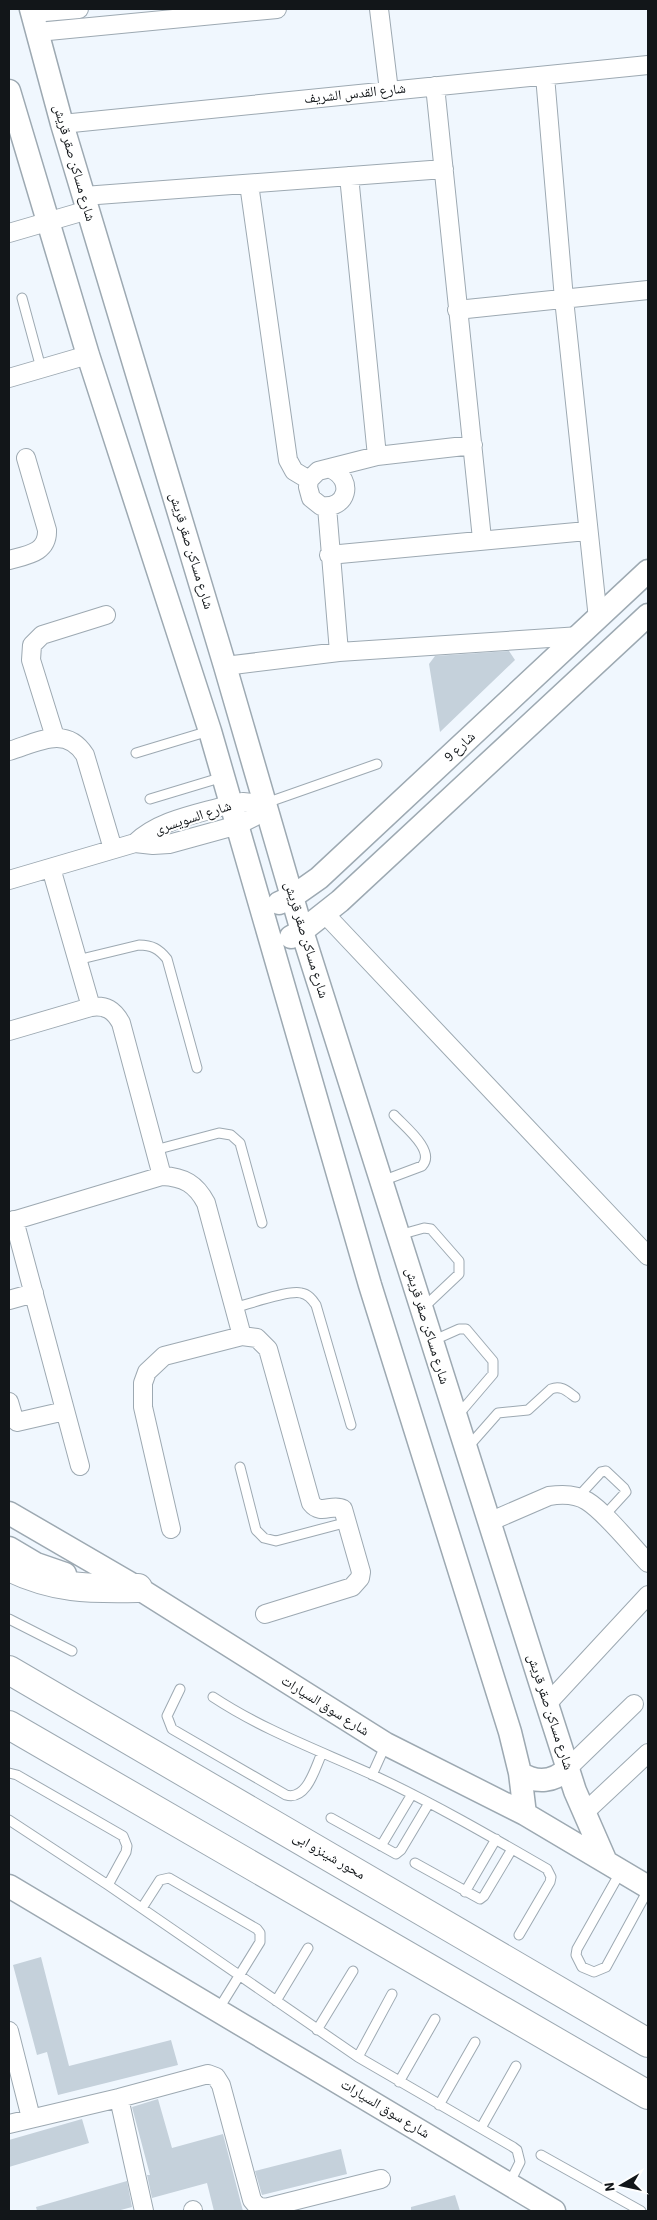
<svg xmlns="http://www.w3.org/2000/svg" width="657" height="2220" font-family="'Source Sans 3','Noto Naskh Arabic',sans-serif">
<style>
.building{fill:#c5d1db}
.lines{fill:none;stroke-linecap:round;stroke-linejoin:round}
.service-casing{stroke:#9da9b2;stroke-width:11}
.minor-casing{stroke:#9da9b2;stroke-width:20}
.tertiary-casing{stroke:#9da9b2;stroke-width:25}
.primary-casing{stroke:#9da9b2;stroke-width:30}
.service{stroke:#fff;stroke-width:9}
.minor{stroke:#fff;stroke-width:18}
.tertiary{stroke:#fff;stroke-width:22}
.primary{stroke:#fff;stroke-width:28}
.labels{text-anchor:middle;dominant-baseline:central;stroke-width:4;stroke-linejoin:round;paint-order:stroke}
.street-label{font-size:14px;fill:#121619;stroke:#fff}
</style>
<rect width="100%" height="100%" fill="#f0f7fe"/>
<path class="building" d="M509,651l6,9 -75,72 -11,-68 6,-8z
M41,1957l28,109 102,-26 7,25 -120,30 -11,-43 -10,3 -24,-90z
M158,2099l14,49 51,-14 20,77h-29l-7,-28 -55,15 -5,-23h3l-18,-68z
M82,2119l7,24 -80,24v-27z
M341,2149l6,25 -85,21 -7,-24z
M127,2181l5,26 -15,4h-80l-1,-4z
M455,2195l5,16h-49v-4z"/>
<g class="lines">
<defs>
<path id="service" d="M22,298l19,70
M136,753l73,-22
M150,799l73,-22
M266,803l111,-39
M77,960l62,-15c13,0 20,4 28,14l30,109
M155,1150l64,-17 12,2 9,8 22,80
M382,1181l40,-15c14,-15 -17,-39 -28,-51
M399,1235l25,-7 7,1 28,32v13l-37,35
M234,1308c15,-4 54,-18 67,-15 7,1 11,6 15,12l35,120
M432,1341l27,-12h7l27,32v13l-35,41
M468,1447l30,-34 30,-3 23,-21c10,-4 16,2 24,8
M240,1467l16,63 8,8 12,3 72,-19
M578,1497l23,-25 5,-1 18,17 2,4 -22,24
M9,1619l63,32
M180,1689l-13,27 5,13 114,66c21,6 29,-27 36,-42
M213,1697c50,33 105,53 160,78 60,28 117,61 174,94l4,8 -1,5 -31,53
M9,1773l8,2 106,61 4,10 -1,6 -18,33
M372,1775l14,-31
M331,1818l65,36 5,-4 28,-47
M9,1820l99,65 250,172 155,90 4,3 3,12 -11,22
M381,1846l31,-52
M415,1863l65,36 4,-3 28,-47
M621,1871l-44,78 -1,6 6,12 12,5 12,-5 42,-77
M465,1892l31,-53
M142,1908l18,-28 9,-2 88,51 3,4v9l-42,68
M276,2001l32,-53
M317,2030l36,-59
M358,2057l34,-63
M399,2082l36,-63
M439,2105l36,-63
M481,2128l35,-62
M541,2155l100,56"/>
<path id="minor" d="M379,9l10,82
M33,13l46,-4
M38,32l239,-23
M545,76l19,223 34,320
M435,86l47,453
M62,124l586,-59
M349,176l28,280
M249,184l39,276 6,11 15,9
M84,196l360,-27
M9,233l79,-23
M457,310l191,-20
M9,378l79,-23
M331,469c24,11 16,41 -10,37l-10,-8 -3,-11 1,-7 9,-9 59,-15 96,-11
M327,507l12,145
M329,555l258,-24
M9,560c18,-5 39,-7 38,-30l-21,-72
M225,666l114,-14 241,-16
M55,737l-24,-77 1,-15 10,-10 64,-20
M9,751c27,-8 57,-27 76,4l28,94
M51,868l40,139
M9,880l126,-37 18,2 16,-1 69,-19 16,-8 11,-13 -22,-2 -12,2c-32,10 -71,15 -96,39
M325,914l323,342
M9,1031l82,-24c15,-2 23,3 30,16l41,153
M14,1220l66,246
M9,1222l153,-46c22,1 34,8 44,27l36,133
M9,1300l25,-7
M9,1402l5,17 3,3 48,-11
M489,1522l60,-26c13,-2 27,-2 38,5 18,11 45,45 61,62
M171,1529l-28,-122v-24l4,-11 17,-16 78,-20 15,2 11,11 43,154c10,13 21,0 32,6l18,63 -1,6 -8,9 -87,27
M547,1704l101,-109
M568,1768l66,-64
M584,1813l64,-60
M9,2031l22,87
M119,2098l25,113
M9,2124l110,-26 89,-24 8,3 5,8 31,115 5,6 8,2 116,-29
M193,2210v1"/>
<path id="tertiary" d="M31,9l31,115 163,542 77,265 245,773 28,87 31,71
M9,91l79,264 122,376 160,554 140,447 10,41 5,41
M279,903l13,-6 27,-19 329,-307
M291,937l11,-6 38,-30 308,-286
M9,1513l129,75 248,156 139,70 123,73
M9,1548l27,16 29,10
M520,1773c17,11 34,9 48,-5
M9,1886l545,325"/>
<path id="primary" d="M9,1567c46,22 79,22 129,21
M9,1670l639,373
M9,1725l639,370"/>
</defs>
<use href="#service" class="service-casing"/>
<use href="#minor" class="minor-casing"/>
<use href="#tertiary" class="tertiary-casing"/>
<use href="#primary" class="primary-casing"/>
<use href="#service" class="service"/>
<use href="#minor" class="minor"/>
<use href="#tertiary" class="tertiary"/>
<use href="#primary" class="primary"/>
</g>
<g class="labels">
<g class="street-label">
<text transform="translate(355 94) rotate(-6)">شارع القدس الشريف</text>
<text transform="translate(74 163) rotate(74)">شارع مساكن صقر قريش</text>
<text transform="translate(191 551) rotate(73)">شارع مساكن صقر قريش</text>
<text transform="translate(460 747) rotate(-43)">شارع 9</text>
<text transform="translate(193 818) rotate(-18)">شارع السويسرى</text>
<text transform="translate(306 940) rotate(73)">شارع مساكن صقر قريش</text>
<text transform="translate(427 1326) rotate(73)">شارع مساكن صقر قريش</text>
<text transform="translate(325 1706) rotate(32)">شارع سوق السيارات</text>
<text transform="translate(550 1712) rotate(72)">شارع مساكن صقر قريش</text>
<text transform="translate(329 1856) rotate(30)">محور شينزو ابى</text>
<text transform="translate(385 2109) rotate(31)">شارع سوق السيارات</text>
</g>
</g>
<rect width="657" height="2220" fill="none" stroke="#121619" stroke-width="20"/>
<g transform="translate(622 2185) rotate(261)" stroke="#ffffff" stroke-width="4" paint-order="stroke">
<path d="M0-4L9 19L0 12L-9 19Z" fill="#121619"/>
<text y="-8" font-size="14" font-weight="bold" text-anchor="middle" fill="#121619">N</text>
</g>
</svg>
